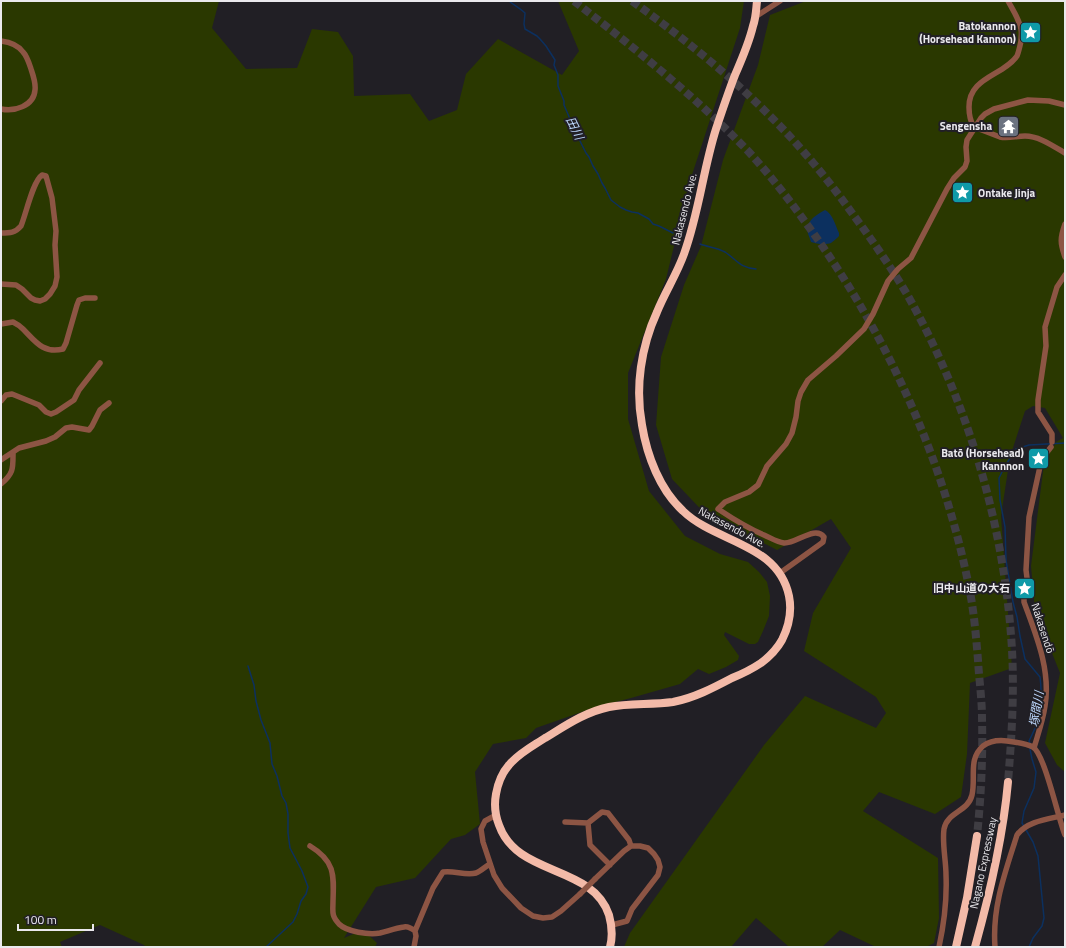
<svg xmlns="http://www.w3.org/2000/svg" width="1066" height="948" font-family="'Titillium Web','Noto Sans JP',sans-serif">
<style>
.green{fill:#2a3800}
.water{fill:#0c305f}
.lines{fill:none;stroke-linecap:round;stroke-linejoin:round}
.stream{stroke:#0c305f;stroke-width:1.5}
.highway-tunnel{stroke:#3f3d43;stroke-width:8;stroke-dasharray:8 4;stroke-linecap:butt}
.minor{stroke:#8d5544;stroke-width:5.5}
.highway{stroke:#f3baa8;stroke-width:8}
.minor-bridge{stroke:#8d5544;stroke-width:5.5}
.labels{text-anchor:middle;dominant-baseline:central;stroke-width:4;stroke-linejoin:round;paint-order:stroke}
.poi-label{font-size:11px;font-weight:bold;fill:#eae9ed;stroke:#211f25;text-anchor:end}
.street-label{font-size:11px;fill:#eae9ed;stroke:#211f25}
.water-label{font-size:12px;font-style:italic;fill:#bad4f9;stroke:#211f25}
</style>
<rect width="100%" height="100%" fill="#211f25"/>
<path class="green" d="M1,1h218l-7,27 34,41 51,-1 15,-39 26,3 15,24 1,40 56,-2 19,27 28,-11 9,-36 32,-35 64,36 17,-24 -21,-50h186l-4,27 -51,156 -23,95 -38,94v46l21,72 36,45 35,18 28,8 11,10 8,10 3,14 -1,20 -6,15 -5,11 -3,2h-6l-24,-12 -1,3 15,21 -1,4 -12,7 -17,7 -11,-5 -18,15 -49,14 -35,9 -60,21 -10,10 -33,6 -18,28 5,52 -15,11 -14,4 -36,39 -39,9 -32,51 19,-8 14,13 -2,4h-229l-2,-2 -44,-20 -40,17 2,5h-61z
M806,1h259v771l-8,-7 -12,-22 15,-70 -25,-62 -4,-45 14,-110 7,-6 4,-8 7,-4 -18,-30 -12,-2 -8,5 -15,46 -9,59 11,152 -42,15 -3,71 -6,43 -26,17 -56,-22 -16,19 75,47 1,60 -5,25 -8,4h-50l-36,-17 -18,17 -34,-1 -32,-28 -25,29h-107l6,-14 134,-188 41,-49 71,32 10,-15 -10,-16 -72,-46 9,-38 38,-65 -20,-29 -54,31 -25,-13 -40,-16 -40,-42 -16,-54 5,-68 23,-72 17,-39 22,-86 35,-95 12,-50z"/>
<path class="water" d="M825,210c8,4 10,15 14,23v3c-2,2 -5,5 -8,7 -5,2 -15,1 -20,-1 -1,-4 -4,-10 -4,-13 1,-10 11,-15 18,-19z"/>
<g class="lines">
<path class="stream" d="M509,1c6,5 11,7 16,12l-1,11 1,5 12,7 3,3 6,7 9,14 -1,5 4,10v11l6,15v4l12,28 10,20 3,4 4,9 5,8 4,9 3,5 6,12 9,7 6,3 6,2 6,1 11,6 4,5 6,2 14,7
M700,244c8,3 18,4 25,8 12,8 15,16 31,17
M248,666l6,19 2,16 5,19 9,23 2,21 5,12 5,20 4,7 2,11v19l2,15 12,23 6,16 -2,7 -5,7 -4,13 -4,8 -27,25
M1030,743l-1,-2c3,-6 6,-12 8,-18 4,-12 5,-33 3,-46l-15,-18 -5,-23 -3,-19 -4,-15 -7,-42 -1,-33 -5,-27 -1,-22 6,-12 11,-17 13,-4 36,-2
M1029,947l4,-9 9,-12 2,-8 -6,-62 -5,-14 -11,-19 2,-12 10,-23 2,-16 -4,-13 -2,-10"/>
<path class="highway-tunnel" d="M574,1c60,47 121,95 174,150 21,23 40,47 58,72 79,108 137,233 163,364 5,24 7,49 9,73 1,19 4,39 4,58 1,40 -1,79 -5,118
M632,1c47,34 93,70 134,111 32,31 60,65 86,101 20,27 39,54 56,83 58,103 94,221 103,339 4,49 1,98 -3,147"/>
<path class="minor" d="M1008,1c5,9 11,18 13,28 1,4 0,8 0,12 -1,5 -2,10 -4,15 -14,20 -48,21 -48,51 0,7 1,14 5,20l26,10c8,2 16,-1 25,-1 14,0 28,10 40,17
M755,17l25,-16
M1,41c8,1 17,4 22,11 4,4 6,11 8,17 2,6 5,14 4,21 -1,16 -21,22 -34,19
M1065,224c-5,14 -5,19 0,33
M1,233c9,0 14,0 20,-7 5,-12 12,-45 21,-51l4,1 6,22 4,33 -1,14 2,32 -2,9 -5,8 -5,5 -5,2 -5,-1 -4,-2 -9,-9 -6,-4 -15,-1
M1,324l12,-2c4,2 7,4 10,7 12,12 20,25 40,20l3,-6 11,-38 2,-5 6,-2h10
M1,401l5,-6 6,-1 27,11 7,7 5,2 5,-2 18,-12 5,-10 21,-27
M1052,442v-8l-14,-22v-12l8,-54 -1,-19 12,-40 8,-12
M1,460l18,-12 27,-7 9,-4 11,-9 6,-1 17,3 3,-4 8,-16 9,-7
M1,484c13,-11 12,-16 12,-32
M780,573l39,-28 4,-3 1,-5c-9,-12 -28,7 -40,6 -7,-1 -13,-5 -20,-8 -17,-7 -31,-16 -46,-26l7,-7 24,-10 9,-7 9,-19 19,-22 6,-11 4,-16 2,-16 3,-9 7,-12 28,-24 28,-27 9,-15 15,-33 10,-12 13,-11 36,-69 7,-11 11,-11 2,-6 -1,-14 1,-7 14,-22 4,-4 9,-5 34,-9 21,1 16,4
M1034,748c4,-14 9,-28 11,-42 6,-36 -9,-71 -21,-104v-5l4,-11 -2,-16 3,-53 12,-55 3,-6 7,-9
M496,815l-11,6 -4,8 2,13 11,33 8,13 19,20 12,8 10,2 9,-1 9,-6 19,-17
M565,822l23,1 14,-11 6,1 21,27 2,6
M588,823l2,22 20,20
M310,846c25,15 24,29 23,55 0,11 -2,14 6,23 8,8 30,11 41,9 8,-2 16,-5 24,-6 4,-1 7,1 11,4l1,5 -2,11
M595,879l29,-28 7,-5h9l8,2 6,6 4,6 2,7 -2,8 -26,34 -5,12 -15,4
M415,931l18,-43 10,-16c11,-2 22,4 33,1 5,-2 10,-7 14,-9
M939,947c5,-23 8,-49 7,-72 0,-15 -4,-31 -2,-46 3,-17 24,-17 28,-34 4,-18 -4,-36 11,-49 7,-5 16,-6 24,-5 8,1 18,2 26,6 12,8 25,71 32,88
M995,947c-3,-40 10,-74 22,-112 10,-14 32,-16 48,-20"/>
<path class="highway" d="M610,947c3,-11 2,-21 -1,-32 -17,-51 -92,-38 -110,-90 -4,-10 -5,-20 -3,-31 2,-11 6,-21 13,-29 10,-12 24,-19 36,-27 20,-12 40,-26 64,-31 21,-4 42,-2 64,-5 21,-4 40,-14 59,-24 10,-4 20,-9 29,-15 8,-6 16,-14 21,-23 7,-14 10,-29 7,-44 -11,-53 -73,-53 -106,-85 -23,-21 -36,-55 -41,-86 -7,-38 -1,-78 15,-113 8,-20 20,-38 27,-58 15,-41 19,-84 32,-125 6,-18 12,-36 19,-54 7,-16 14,-32 18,-49 3,-8 3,-16 4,-25
M956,947l11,-49 10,-62
M975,947c15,-54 28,-109 33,-165"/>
<path class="minor-bridge" d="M580,894l15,-15"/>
</g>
<defs>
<symbol id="sight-square" viewBox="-11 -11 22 22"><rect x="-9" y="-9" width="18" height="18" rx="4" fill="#0f9aa8" stroke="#211f25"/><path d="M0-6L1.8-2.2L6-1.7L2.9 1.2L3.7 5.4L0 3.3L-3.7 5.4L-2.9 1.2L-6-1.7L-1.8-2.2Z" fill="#fff"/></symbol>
<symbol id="temple-square" viewBox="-11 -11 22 22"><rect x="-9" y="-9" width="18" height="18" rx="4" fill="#6b7280" stroke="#211f25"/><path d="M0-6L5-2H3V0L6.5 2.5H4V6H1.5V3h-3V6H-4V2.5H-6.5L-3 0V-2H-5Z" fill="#fff"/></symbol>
</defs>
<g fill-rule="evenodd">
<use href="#sight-square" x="1018" y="20" width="25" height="25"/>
<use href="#temple-square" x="996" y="114" width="25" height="25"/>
<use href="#sight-square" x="950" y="180" width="25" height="25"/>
<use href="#sight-square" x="1026" y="446" width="25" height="25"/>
<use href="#sight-square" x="1012" y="576" width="25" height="25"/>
</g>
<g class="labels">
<g class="poi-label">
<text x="1016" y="26">Batokannon<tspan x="1016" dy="13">(Horsehead Kannon)</tspan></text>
<text x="992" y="126">Sengensha</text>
<text x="978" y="193" text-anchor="start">Ontake Jinja</text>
<text x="1024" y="453">Batō (Horsehead)<tspan x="1024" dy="13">Kannnon</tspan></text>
<text x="1010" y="588">旧中山道の大石</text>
</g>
<g class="street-label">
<text transform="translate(684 209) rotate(-76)">Nakasendo Ave.</text>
<text transform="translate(732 527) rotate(28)">Nakasendo Ave.</text>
<text transform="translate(1043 628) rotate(72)">Nakasendō</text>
<text transform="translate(983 863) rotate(-78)">Nagano Expressway</text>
</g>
<g class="water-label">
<text transform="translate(575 128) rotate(64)">田川</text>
<text transform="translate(1036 709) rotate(-81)">塚間川</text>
</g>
</g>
<rect width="1066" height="948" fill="none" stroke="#eae9ed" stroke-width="4"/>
<path d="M18 924v6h75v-6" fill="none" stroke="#eae9ed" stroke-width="2"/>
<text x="24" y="924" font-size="12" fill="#eae9ed" stroke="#211f25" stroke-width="3" paint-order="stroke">100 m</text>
</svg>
